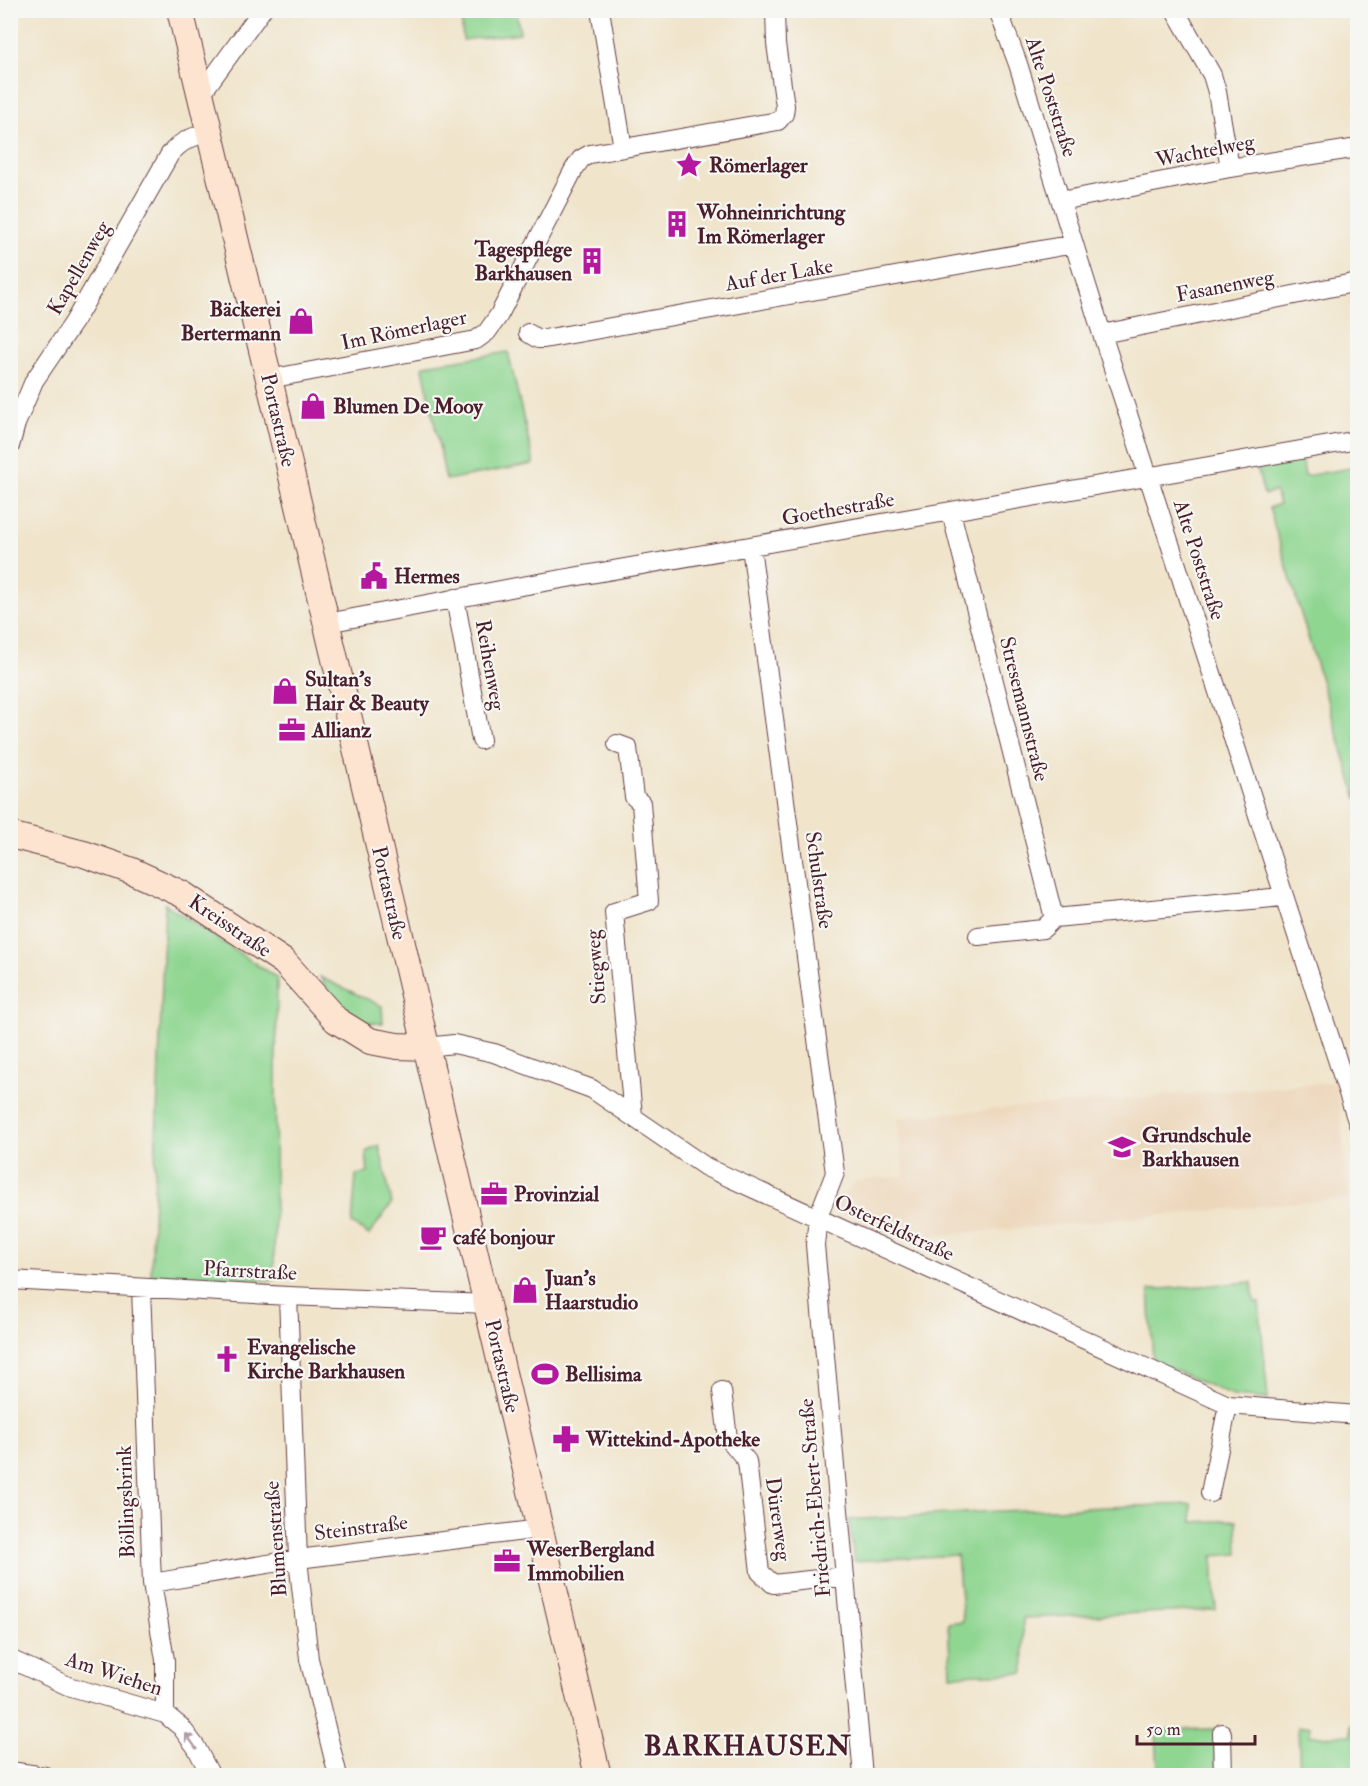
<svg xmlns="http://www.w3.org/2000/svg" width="1368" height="1786" font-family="'IM FELL Double Pica',serif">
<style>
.built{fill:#edd7bb}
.green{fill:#8fd691;stroke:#6c7a5e;stroke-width:1.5}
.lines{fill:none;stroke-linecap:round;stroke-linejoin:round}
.street-casing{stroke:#633d43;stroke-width:20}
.secondary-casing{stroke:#633d43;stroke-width:28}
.street{stroke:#fff;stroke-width:18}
.secondary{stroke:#fde4d0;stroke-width:26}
.oneway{stroke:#ae9aa0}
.labels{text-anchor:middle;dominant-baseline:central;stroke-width:4.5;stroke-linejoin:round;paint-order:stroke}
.street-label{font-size:21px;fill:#4a1f2b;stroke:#f6f6f2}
.poi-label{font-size:21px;font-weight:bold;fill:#4a1f2b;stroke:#f6f6f2;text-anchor:start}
.district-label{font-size:27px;font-weight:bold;letter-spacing:1.5px;fill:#4a1f2b;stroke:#f6f6f2}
</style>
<rect width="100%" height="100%" fill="#f6f6f2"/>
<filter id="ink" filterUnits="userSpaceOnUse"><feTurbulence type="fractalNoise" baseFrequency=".0167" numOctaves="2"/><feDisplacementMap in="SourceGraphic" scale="12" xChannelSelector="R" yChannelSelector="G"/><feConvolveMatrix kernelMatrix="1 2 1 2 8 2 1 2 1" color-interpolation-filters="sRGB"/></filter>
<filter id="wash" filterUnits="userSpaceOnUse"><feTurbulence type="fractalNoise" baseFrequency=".008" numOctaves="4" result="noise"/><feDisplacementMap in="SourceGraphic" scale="24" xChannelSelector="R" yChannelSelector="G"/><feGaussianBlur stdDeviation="1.35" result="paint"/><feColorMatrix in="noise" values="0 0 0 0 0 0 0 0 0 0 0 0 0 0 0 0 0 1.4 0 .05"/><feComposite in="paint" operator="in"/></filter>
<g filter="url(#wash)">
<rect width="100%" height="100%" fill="#f0e4ca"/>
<path class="built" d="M1337,1082l12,116 -444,41 -74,-29 24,-29 49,-5 -7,-59z"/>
<path class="green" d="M461,11h55l4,22 -57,7z
M508,352l26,112 -88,16 -23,-112 2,-3z
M1302,459l3,17 52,-9v332l-88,-291 10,-4 -4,-13 -11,4 -7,-28z
M165,904l112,74 -3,302 -123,-5z
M320,977l62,29 1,17c-21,2 -34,-9 -50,-21l-2,-8z
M379,1145l13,58 -23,32 -17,-11 4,-49 12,-2 -2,-21z
M1252,1282l2,20h5l9,97 -35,-3 -80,-35 -4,-71z
M1191,1504l1,18 45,-2 1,34 -25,2 3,54 -193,8 1,55 -73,2 -3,-52 15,-2 -6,-66 -103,6 -5,-41 149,-9z
M1357,1724v49l-57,1 -2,-47 12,-1v10l41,-1v-10z
M1215,1729l2,46h-59l-2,-45z"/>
</g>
<g filter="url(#ink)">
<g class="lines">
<defs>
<path id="street" d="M600,10l23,138
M998,10l20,54 84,270 256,790
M1175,10l37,65 5,17 13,76
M199,97l63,-87
M1061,201l169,-33 128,-20
M528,333l10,6h6l530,-95
M1102,334l256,-52
M269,379l207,-39 11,-8 12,-17 75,-146 7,-10 9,-5 188,-33 6,-7 1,-8 -9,-62 -1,-34
M10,446l6,-22 18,-43 40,-59 96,-168c12,-14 22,-17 39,-22
M951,512l103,406 229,-21
M751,547l84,626 -17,44 -3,28 48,531
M455,598l26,142
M327,623l189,-36 842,-147
M617,744l11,4 6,49 7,6 8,98 -35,11 19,204
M978,936l65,-7 11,-11
M427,1047l27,-3 40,9 98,36 114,78 522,238 130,10
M10,1280l278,16 200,8
M141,1288l11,295 13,77v54
M288,1296l10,263 11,100 29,117
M722,1391l6,47 19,23 13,111 13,12 72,-8
M1210,1493l18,-88
M152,1583l146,-24 242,-30
M10,1659l58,27 97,28 16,13 15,20 15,29
M1222,1733l1,43
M10,1771l35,5"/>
<path id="secondary" d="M180,10l89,369 329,1397
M10,835l74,19 48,17 50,23 102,68 52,58 34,21 27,5 30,1"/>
</defs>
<use href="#street" class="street-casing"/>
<use href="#secondary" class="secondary-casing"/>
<use href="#street" class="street"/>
<use href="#secondary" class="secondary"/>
</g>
<defs><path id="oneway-shaft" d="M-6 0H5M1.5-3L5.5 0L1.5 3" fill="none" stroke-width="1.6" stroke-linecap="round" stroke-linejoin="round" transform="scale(1.5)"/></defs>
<use class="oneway" href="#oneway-shaft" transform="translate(191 1741) rotate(-125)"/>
</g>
<defs>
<symbol id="sight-bare" viewBox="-9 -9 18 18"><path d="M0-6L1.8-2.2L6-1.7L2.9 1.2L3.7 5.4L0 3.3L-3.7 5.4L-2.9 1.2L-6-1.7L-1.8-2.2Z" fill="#b5179e" stroke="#f6f6f2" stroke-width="2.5" paint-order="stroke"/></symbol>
<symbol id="building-bare" viewBox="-9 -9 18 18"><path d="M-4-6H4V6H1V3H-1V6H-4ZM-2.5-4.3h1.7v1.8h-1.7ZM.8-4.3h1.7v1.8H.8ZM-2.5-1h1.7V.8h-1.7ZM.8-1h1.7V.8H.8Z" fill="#b5179e" stroke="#f6f6f2" stroke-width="2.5" paint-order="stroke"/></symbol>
<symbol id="shop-bare" viewBox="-9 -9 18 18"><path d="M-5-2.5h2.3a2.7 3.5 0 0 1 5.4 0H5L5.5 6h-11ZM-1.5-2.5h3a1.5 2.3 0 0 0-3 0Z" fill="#b5179e" stroke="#f6f6f2" stroke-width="2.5" paint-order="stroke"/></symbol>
<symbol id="civic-bare" viewBox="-9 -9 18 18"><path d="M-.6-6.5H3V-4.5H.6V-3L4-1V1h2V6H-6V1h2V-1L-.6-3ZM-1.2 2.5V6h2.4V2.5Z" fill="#b5179e" stroke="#f6f6f2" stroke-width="2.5" paint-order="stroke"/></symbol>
<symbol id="office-bare" viewBox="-9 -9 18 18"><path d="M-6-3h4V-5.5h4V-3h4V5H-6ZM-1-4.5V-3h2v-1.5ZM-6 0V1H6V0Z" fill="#b5179e" stroke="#f6f6f2" stroke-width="2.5" paint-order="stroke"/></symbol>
<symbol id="school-bare" viewBox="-9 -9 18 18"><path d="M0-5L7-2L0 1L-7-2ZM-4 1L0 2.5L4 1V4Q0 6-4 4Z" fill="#b5179e" stroke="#f6f6f2" stroke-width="2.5" paint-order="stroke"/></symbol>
<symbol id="cafe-bare" viewBox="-9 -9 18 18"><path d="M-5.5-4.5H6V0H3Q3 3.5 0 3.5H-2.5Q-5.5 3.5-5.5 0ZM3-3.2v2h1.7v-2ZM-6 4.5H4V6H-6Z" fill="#b5179e" stroke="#f6f6f2" stroke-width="2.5" paint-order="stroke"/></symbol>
<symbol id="church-bare" viewBox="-9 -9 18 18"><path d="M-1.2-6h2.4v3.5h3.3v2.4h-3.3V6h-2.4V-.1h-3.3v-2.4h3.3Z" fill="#b5179e" stroke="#f6f6f2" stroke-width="2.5" paint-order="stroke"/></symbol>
<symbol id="stadium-bare" viewBox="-9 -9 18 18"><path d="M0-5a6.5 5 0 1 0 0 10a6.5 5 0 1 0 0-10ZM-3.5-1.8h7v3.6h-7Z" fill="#b5179e" stroke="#f6f6f2" stroke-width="2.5" paint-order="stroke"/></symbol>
<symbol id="pharmacy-bare" viewBox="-9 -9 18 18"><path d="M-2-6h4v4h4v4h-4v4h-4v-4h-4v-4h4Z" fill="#b5179e" stroke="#f6f6f2" stroke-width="2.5" paint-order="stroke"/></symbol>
</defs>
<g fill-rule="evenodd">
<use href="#sight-bare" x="670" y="146" width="38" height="38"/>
<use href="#building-bare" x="658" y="205" width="38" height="38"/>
<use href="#building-bare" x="573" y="242" width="38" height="38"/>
<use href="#shop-bare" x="282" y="302" width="38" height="38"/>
<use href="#shop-bare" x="294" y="387" width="38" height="38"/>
<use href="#civic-bare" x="355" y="557" width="38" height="38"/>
<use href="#shop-bare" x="266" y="672" width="38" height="38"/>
<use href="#office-bare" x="273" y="711" width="38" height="38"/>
<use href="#school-bare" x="1103" y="1128" width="38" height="38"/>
<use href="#office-bare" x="475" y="1175" width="38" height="38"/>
<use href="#cafe-bare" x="414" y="1218" width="38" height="38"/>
<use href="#shop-bare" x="506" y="1271" width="38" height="38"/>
<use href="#church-bare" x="208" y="1340" width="38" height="38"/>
<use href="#stadium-bare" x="526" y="1355" width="38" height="38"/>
<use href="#pharmacy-bare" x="547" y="1420" width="38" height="38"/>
<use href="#office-bare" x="488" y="1542" width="38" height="38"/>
</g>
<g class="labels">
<g class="street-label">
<text transform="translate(1051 97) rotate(72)">Alte Poststraße</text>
<text transform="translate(1205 151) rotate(-11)">Wachtelweg</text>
<text transform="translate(79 268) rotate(-60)">Kapellenweg</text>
<text transform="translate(779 275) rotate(-10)">Auf der Lake</text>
<text transform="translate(1225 286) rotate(-11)">Fasanenweg</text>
<text transform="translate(404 330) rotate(-12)">Im Römerlager</text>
<text transform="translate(278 420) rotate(77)">Portastraße</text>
<text transform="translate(838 509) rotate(-10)">Goethestraße</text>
<text transform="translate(1199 560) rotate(72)">Alte Poststraße</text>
<text transform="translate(490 665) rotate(80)">Reihenweg</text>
<text transform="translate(1024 709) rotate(76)">Stresemannstraße</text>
<text transform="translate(819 880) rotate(82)">Schulstraße</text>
<text transform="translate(389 893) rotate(77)">Portastraße</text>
<text transform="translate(230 926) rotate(34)">Kreisstraße</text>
<text transform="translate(596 967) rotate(-95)">Stiegweg</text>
<text transform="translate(894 1228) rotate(25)">Osterfeldstraße</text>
<text transform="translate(250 1271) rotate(3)">Pfarrstraße</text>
<text transform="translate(502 1366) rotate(77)">Portastraße</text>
<text transform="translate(815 1498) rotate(-95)">Friedrich-Ebert-Straße</text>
<text transform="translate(126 1502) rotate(-92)">Böllingsbrink</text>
<text transform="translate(778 1519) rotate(82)">Dürerweg</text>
<text transform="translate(361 1528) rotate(-7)">Steinstraße</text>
<text transform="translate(276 1539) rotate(-94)">Blumenstraße</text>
<text transform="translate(114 1674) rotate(18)">Am Wiehen</text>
</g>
<g class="poi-label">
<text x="709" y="165">Römerlager</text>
<text x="697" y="212">Wohneinrichtung<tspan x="697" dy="24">Im Römerlager</tspan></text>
<text x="572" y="249" text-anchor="end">Tagespflege<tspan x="572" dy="24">Barkhausen</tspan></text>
<text x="281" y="309" text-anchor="end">Bäckerei<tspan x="281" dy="24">Bertermann</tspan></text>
<text x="333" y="406">Blumen De Mooy</text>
<text x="394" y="576">Hermes</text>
<text x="305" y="679">Sultan's<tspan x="305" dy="24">Hair &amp; Beauty</tspan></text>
<text x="312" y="730">Allianz</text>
<text x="1142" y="1135">Grundschule<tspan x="1142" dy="24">Barkhausen</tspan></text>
<text x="514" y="1194">Provinzial</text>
<text x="453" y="1237">café bonjour</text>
<text x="545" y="1278">Juan's<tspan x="545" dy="24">Haarstudio</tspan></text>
<text x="247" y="1347">Evangelische<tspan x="247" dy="24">Kirche Barkhausen</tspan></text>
<text x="565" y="1374">Bellisima</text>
<text x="586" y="1439">Wittekind-Apotheke</text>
<text x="527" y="1549">WeserBergland<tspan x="527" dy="24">Immobilien</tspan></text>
</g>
<g class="district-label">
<text x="748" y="1746">BARKHAUSEN</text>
</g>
</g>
<rect width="1368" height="1786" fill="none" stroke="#f6f6f2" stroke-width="36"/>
<path d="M1137 1735v9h118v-9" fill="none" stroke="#4a1f2b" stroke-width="3"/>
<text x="1146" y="1735" font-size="18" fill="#4a1f2b" stroke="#f6f6f2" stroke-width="4.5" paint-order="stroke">50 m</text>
</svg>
